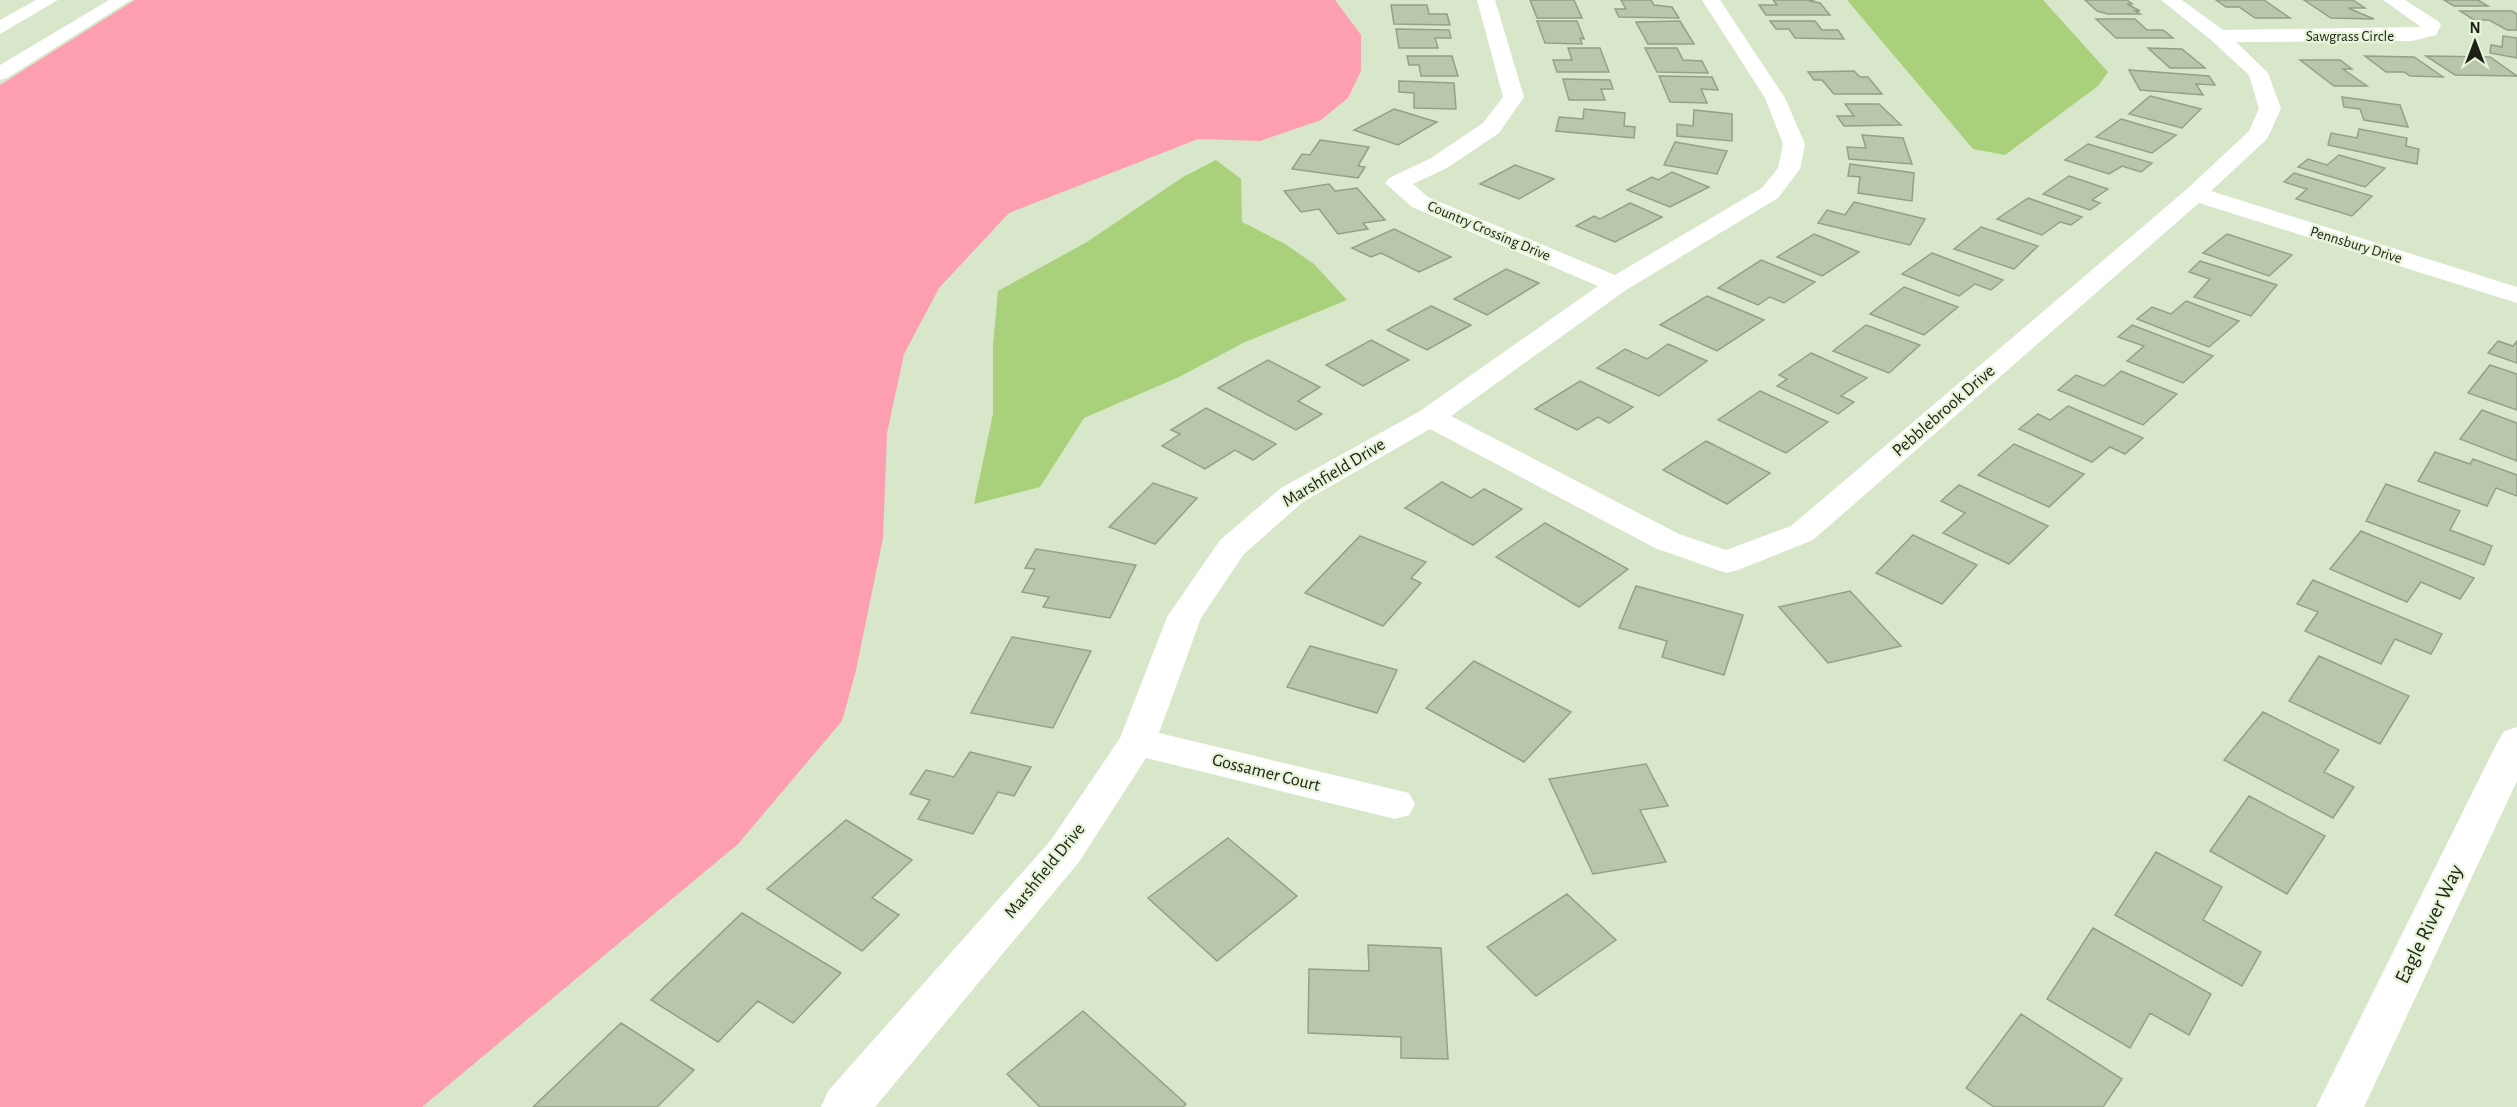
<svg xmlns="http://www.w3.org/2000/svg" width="2517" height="1107" font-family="'Alegreya Sans',sans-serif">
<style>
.green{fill:#fd9fb0}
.water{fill:#a9d07a}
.building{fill:#b9c6ab;stroke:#94a087;stroke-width:1.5}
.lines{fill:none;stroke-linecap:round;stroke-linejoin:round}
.minor{fill:#fff;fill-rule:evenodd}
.motorway{fill:#fff;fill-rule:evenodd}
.labels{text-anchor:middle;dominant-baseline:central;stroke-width:4.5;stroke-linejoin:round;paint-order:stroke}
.far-street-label{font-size:15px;fill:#1c2016;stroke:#e5f3d7}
.street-label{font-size:18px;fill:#1c2016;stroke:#e5f3d7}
.near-street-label{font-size:21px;fill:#1c2016;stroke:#e5f3d7}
</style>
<rect width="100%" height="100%" fill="#d8e6ca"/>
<path class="green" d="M135,0h1200l26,35v36l-13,27 -27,22 -61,21 -62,-2 -189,74 -70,75 -35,66 -17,79 -4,105 -27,132 -14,51 -104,123 -316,263h-422v-1022z"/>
<path class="water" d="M1847,0h196l65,72 -10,14 -93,69 -32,-6z
M1216,160l25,19 1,43 43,22 29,20 33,36 -104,43 -64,34 -95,41 -44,69 -66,17 19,-90v-69l5,-54 89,-49 96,-65z"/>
<path class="building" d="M1530,0h44l8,18h-45z
M1621,0h30l3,5 18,2 7,11 -60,-1 -4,-8h11z
M1773,0h42l-6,1 11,2 10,12h-64l-7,-10h18z
M2085,0h42l5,4h-5l13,7h-5l5,3h-32l-11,-3z
M2216,0h48l26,18h-35l-16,-11h-13z
M2304,0h49l12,8h-17l26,11 -43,-1z
M2444,0h34l10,6h-34z
M1391,5h36l2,9h18l3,11 -56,-1z
M2460,11h52l5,3v16h-10l-18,-10h-15z
M2096,19h39l12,11h16l10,8h-57z
M1537,21h40l7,18 -4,-1 2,6 -37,-1z
M1680,21l14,23h-46l-12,-22z
M1770,21h45l7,9h16l6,9 -49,-1 -6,-9h-13z
M1396,29l53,1 2,8h-16l3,10h-39z
M2503,36l14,2v20l-27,-5 1,-8 11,2z
M1568,48h32l9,24h-52l-4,-12h19z
M1645,48h32l6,12 19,1 6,12 -51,-1z
M2148,48l34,1 23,19h-35z
M1407,56h45l6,20h-37l-2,-11h-10z
M2365,56l49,1 29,20 -33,-1 -6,-4h-18z
M2426,56l64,1 27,19 -62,-1z
M2300,60h40l12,9h-9l24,17h-33z
M2129,70l80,6 6,9 -19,-1 7,11 -63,-5z
M1854,71l6,6h8l14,17h-48l-12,-14h-8l-6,-8z
M1659,76l53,1 6,13 -17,-1 6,14 -37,-1z
M1563,79l47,1 3,9h-12l4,11h-36z
M1399,81l55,2 2,26 -42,-1v-15l-15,-1z
M2150,96l51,13 -19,19 -53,-14z
M2342,97l58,8 8,22 -44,-7 -4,-11 -16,-2z
M1845,104h34l22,21 -57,1 -7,-10h17z
M1394,109l43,13 -39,23 -44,-15z
M1584,109l41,4 -1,13 11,1 -1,11 -78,-7 3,-14 24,2z
M1694,110l38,4v27l-55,-5v-12l16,2z
M2121,119l55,16 -24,18 -56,-16z
M2359,129l48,9 -1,8 13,3 -2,15 -89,-19 3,-12 26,5z
M1862,135l41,3 9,26 -63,-5 -2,-12 19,1z
M1320,140l49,7 -11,19 7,1 -7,11 -66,-9 10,-15 8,1z
M1675,142l52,9 -10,23 -53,-9z
M2088,144l64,19 -11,9 -19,-6 -13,8 -44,-14z
M2339,155l46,13 -20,19 -67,-20 10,-8 19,6z
M1850,164l64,9 -2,28 -54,-8 2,-16 -12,-1z
M1515,165l39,14 -35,20 -39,-15z
M1672,172l37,15 -39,20 -43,-17 25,-13 6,3z
M2294,173l78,23 -20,20 -56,-17 11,-10 -23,-7z
M2069,176l39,13 -16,11 8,3 -10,7 -47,-16z
M1329,184l6,7 22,-3 28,32 -22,3 5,6 -30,5 -19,-25 -18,3 -17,-21z
M2028,198l54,19 -11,8 -11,-3 -18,13 -45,-16z
M1854,202l71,17 -15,26 -92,-22 9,-13 18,5z
M1630,203l32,14 -47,25 -39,-16 18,-10 6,3z
M1981,227l57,19 -24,23 -60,-20z
M1394,229l57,28 -32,15 -38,-19 -10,4 -19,-9z
M1814,234l45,18 -37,24 -45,-19z
M2227,234l65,21 -23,21 -66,-23z
M1932,253l71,27 -12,10 -16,-6 -16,12 -57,-22z
M1761,260l54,22 -31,21 -14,-6 -12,8 -40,-17z
M2200,261l77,24 -26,31 -57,-19 16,-18 -21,-7z
M1506,269l33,14 -52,32 -33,-16z
M1904,287l54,20 -34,28 -54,-21z
M1707,296l57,24 -47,31 -57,-26z
M2186,301l53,20 -30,26 -72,-28 15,-12 19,7z
M1431,306l40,19 -44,25 -40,-20z
M1866,325l54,20 -31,28 -56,-22z
M2132,325l81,31 -30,27 -56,-22 17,-15 -26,-9z
M1371,340l38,20 -46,26 -37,-21z
M2498,341l15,5 4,-5v22l-29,-10z
M1668,344l39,17 -48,35 -62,-28 28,-19 22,10z
M1811,353l56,25 -26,18 13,6 -16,12 -61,-28 10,-7 -8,-4z
M1268,360l52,27 -22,14 24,13 -26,16 -78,-42z
M2490,365l27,9v36l-49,-17z
M2121,371l56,23 -34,31 -85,-35 18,-15 28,11z
M1580,381l53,26 -24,16 -11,-6 -21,13 -42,-21z
M1760,391l68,31 -42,31 -68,-33z
M2068,406l75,32 -18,16 -15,-7 -18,15 -73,-33 19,-15 12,6z
M1206,408l70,36 -23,16 -18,-10 -30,19 -43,-23 18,-12 -9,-4z
M2482,410l35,13v38l-57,-22z
M1706,441l64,32 -43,31 -64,-34z
M2014,444l70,30 -35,33 -71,-32z
M2435,452l35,12 3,-5 44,16v21l-21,-8 -9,18 -69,-25z
M1442,482l29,16 13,-9 38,20 -49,36 -68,-37z
M1153,483l44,15 -42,46 -46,-17z
M2386,484l74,27 -10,19 42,16 -8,19 -118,-44z
M1959,485l89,41 -39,38 -66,-31 22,-20 -24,-12z
M1545,523l83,46 -49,38 -83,-50z
M2361,531l113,47 -14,21 -39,-17 -14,20 -77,-33z
M1913,535l64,30 -35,39 -66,-31z
M1360,536l66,26 -15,16 10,5 -38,43 -78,-33z
M1036,549l100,16 -26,53 -67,-11 6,-10 -27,-5 13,-23 -10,-1z
M2313,580l129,54 -11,20 -36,-15 -14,25 -76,-33 13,-19 -21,-8z
M1636,586l107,29 -19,60 -62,-18 5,-16 -48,-13z
M1850,591l51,55 -73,17 -49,-56z
M1012,637l79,14 -38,77 -82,-15z
M1310,646l87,24 -20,43 -90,-26z
M2319,656l90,40 -29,48 -91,-43z
M1474,661l97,51 -47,50 -98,-54z
M2263,712l76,38 -15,22 30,15 -21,31 -109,-58z
M970,752l61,15 -17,29 -16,-4 -25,42 -55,-15 12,-19 -20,-6 16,-24 28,7z
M1646,764l22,42 -28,4 26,52 -73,12 -44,-95z
M2249,796l76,40 -38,58 -77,-43z
M846,820l66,40 -40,38 27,17 -37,36 -95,-62z
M1228,838l69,58 -80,65 -69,-63z
M2156,852l66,35 -19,33 58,32 -19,34 -127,-71z
M1567,894l49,46 -80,56 -49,-49z
M742,913l99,60 -48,50 -35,-22 -40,41 -67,-42z
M2093,928l118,66 -22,41 -39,-22 -20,35 -83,-49z
M1368,945l73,3 7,111 -47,-1v-21l-93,-4 1,-64 60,2z
M1083,1011l103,93 -3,3h-143l-33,-33z
M2021,1014l101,65 -19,28h-109l-28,-19z
M621,1023l73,47 -37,37h-124z"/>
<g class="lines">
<path class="minor" d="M1477,0h18l29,97 -25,36 -52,35 -34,16 15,13 187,78 147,-87 16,-20 5,-24 -18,-46 -63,-98h18l65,98 20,46 -5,25 -22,29 -152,92 -175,126 228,118 47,16 65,-24 396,-337 62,-58 10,-22 -10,-34 -38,-35 -50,-40h21l41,30 198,-3 -38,-27h22l33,21 3,4 -5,10 -24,6 -176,1 32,31 13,36 -14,30 -56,52 306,96v16l-318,-100 -386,337 -75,30 -12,3 -71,-25 -225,-119 -127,73 -59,52 -43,64 -42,115 250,60 6,11 -6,11 -14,4 -249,-61 -67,104 -204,245h-54l7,-16 223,-251 69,-102 47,-121 53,-77 61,-52 139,-77 178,-125 -186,-79 -27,-24 4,-5 42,-20 52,-35 20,-26z
M2517,727v54l-153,326h-48l182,-366 6,-10z"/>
<path class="motorway" d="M36,0h22l-58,34v-14z
M109,0h22l-124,78 -7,2v-15z"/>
</g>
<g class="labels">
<g class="far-street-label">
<text x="2350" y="36">Sawgrass Circle</text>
<text transform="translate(1489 231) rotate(23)">Country Crossing Drive</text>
<text transform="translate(2356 245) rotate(17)">Pennsbury Drive</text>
</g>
<g class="street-label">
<text transform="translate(1944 411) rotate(-41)">Pebblebrook Drive</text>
<text transform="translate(1334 473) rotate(-31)">Marshfield Drive</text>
<text transform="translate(1266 773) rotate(14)">Gossamer Court</text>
<text transform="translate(1045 871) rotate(-51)">Marshfield Drive</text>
</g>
<g class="near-street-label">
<text transform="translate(2429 924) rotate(-64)">Eagle River Way</text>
</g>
</g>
<g transform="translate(2475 42)" stroke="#e5f3d7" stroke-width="4.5" paint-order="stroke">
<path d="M0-4.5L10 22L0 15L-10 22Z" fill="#1c2016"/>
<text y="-9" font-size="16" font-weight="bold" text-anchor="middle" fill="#1c2016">N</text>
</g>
</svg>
